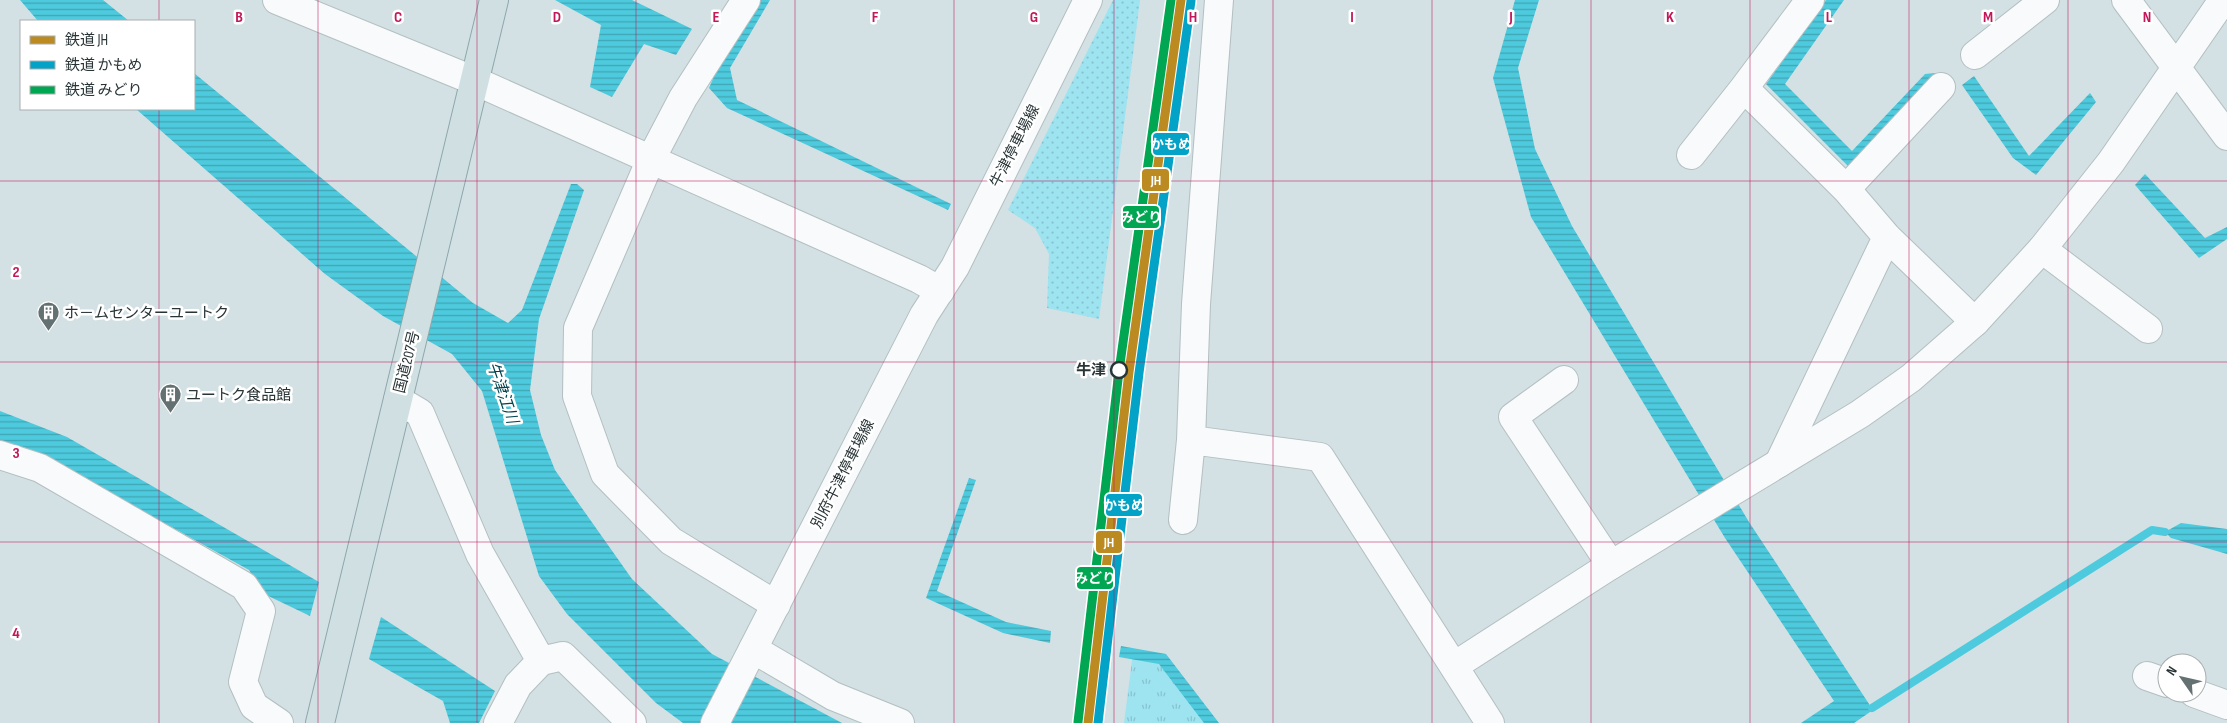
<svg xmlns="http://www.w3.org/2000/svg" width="2227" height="723" font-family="'Sofia Sans Condensed','Noto Sans JP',sans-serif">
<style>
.grass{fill:url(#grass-tufts)}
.park{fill:url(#park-dots)}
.water{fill:url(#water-rules)}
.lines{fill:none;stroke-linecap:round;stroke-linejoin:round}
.stream{stroke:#4dcadd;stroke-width:8}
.minor-casing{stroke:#b3bfc1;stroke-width:30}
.tertiary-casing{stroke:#b3bfc1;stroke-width:30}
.secondary-casing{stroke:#b3bfc1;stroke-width:30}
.trunk-casing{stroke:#8ea7ab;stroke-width:30}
.minor{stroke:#f8fafb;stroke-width:28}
.tertiary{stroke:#f8fafb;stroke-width:28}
.secondary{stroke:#f8fafb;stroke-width:28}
.trunk{stroke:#d0e0e2;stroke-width:28}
.rail-1-casing{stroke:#fff;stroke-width:12}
.rail-2-casing{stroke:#fff;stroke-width:12}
.rail-3-casing{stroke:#fff;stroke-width:12}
.rail-1{stroke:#bb8a21;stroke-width:9}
.rail-2{stroke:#02a3c6;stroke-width:9}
.rail-3{stroke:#00a651;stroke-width:9}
.grid{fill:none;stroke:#c2185b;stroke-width:1;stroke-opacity:0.55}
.stop-dot{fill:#fff;stroke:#293436;stroke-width:2.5}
.labels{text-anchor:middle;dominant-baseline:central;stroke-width:5;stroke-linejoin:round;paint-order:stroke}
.street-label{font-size:15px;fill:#293436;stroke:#fff}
.poi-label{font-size:15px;fill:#293436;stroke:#fff;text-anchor:start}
.stop-label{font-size:15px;font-weight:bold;fill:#293436;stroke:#fff;text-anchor:end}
.water-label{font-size:16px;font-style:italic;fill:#00444f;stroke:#fff}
.grid-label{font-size:16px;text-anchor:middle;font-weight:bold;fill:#c2185b;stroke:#fff;stroke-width:5;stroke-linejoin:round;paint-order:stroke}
.line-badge{stroke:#fff;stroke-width:2}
.badge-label{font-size:14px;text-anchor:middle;font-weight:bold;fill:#fff}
</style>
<defs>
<pattern id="grass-tufts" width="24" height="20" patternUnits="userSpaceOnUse" patternTransform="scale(1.25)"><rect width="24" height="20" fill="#9de3f0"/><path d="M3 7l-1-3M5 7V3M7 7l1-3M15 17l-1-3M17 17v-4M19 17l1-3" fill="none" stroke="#87c3ce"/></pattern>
<pattern id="park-dots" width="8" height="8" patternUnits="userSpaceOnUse" patternTransform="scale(1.25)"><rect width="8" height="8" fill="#9de3f0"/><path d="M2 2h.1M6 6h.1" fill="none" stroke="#87c3ce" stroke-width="1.8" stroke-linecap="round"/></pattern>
<pattern id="water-rules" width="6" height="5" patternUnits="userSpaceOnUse" patternTransform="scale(1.25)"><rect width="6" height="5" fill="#4dcadd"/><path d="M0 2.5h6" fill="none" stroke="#40a5b4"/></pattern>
</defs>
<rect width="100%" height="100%" fill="#d3e1e4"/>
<path class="grass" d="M1133,653l29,5 48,65h-86z"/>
<path class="park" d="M1113,0h27l-41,319 -52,-11 2,-54 -14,-26 -27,-18z"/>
<path class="water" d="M20,0h83l26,21h-91z
M555,0h77l60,29 -16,26 -32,-11 -32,53 -22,-10 11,-62z
M758,0h12l-40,68 7,32 214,104 -3,6 -221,-102 -18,-20 9,-21z
M1515,0h24l-21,68 17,81 37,77 177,296 124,188 -19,13h-53l33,-22 -109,-163 -194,-321 -38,-139z
M1826,0h18l-59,84 67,67 73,-77 10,-1 1,12 -86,83 -84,-84z
M194,73l279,230 35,20 14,-13 49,-126h6l7,6 -45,129 -9,71 11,45 14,35 77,109 80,75 130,69h-159l-27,-20 -89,-89 -28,-38 -57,-185 -30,-37 -69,-38 -58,-42 -189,-165h58z
M1974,76l55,80 61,-63 6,9 -60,73 -23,-17 -51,-73z
M2145,174l60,64 22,-11v12l-28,19 -64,-73z
M0,411l67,26 252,145 -9,34 -48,-23 -13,-23 -217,-120 -32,-10z
M969,478l7,2 -39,111 69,31 45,9 -1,12 -47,-10 -77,-35z
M2181,523l46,6v25l-56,-16 -6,-6z
M381,617l114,74 -16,32h-29l-7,-22 -74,-42z
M1121,646l45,8 53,69h-15l-45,-59 -40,-7z"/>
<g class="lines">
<path class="stream" d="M1872,708l280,-178 13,2"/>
<defs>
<path id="minor" d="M277,0l198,81
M746,0l-63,98 -32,61 -73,169 -1,68 28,78 66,67 105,64
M1810,0l-66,88 102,101 41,48 88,85
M1975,55l70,-55
M1691,155l53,-67
M1846,189l95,-102
M2042,249l106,80
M1564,380l-51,37 98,148
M398,400l22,13 60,141 61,107
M1191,440l129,17 170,266
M0,455l40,13 204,118 17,25 -18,71 11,24 25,17
M1779,463l108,-226
M1183,520l8,-80 5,-136 23,-304
M753,649l80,47 67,27
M2147,676l20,7
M2194,693l33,12
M498,723l20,-38 23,-24 22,-5 69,67"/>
<path id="tertiary" d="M2126,0l101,136
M475,81l444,198 21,12
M1454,666l157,-101 249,-151 51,-36 64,-56 67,-73 69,-87 112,-162"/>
<path id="secondary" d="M715,723l209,-408 31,-48 133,-267"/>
<path id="trunk" d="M320,723l174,-723"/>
</defs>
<use href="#minor" class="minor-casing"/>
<use href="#tertiary" class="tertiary-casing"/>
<use href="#secondary" class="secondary-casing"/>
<use href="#trunk" class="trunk-casing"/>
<use href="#minor" class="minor"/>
<use href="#tertiary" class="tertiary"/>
<use href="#secondary" class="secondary"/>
<use href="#trunk" class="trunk"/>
<defs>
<path id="rail-1" d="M1088,723l41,-351 52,-372"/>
<path id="rail-2" d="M1098,723l41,-350 52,-372"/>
<path id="rail-3" d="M1078,722l41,-351 52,-371"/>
</defs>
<use href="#rail-1" class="rail-1-casing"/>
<use href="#rail-2" class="rail-2-casing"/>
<use href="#rail-3" class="rail-3-casing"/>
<use href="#rail-1" class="rail-1"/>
<use href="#rail-2" class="rail-2"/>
<use href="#rail-3" class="rail-3"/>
</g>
<path class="grid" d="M159,0v21M318,0v723M477,0v723M636,0v723M795,0v723M954,0v723M1114,0v723M1273,0v723M1432,0v723M1591,0v723M1750,0v723M1909,0v723M2068,0v723M159,109v614M0,181h2227M0,362h2227M0,542h2227"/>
<defs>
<symbol id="building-pin" viewBox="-11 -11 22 30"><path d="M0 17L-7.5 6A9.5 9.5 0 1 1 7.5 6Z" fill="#647173" stroke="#fff"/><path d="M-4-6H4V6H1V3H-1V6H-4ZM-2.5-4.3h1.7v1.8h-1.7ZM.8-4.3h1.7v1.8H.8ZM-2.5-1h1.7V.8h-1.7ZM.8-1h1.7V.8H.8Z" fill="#fff"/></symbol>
</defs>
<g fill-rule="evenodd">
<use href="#building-pin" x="36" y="300" width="25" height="34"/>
<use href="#building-pin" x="158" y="382" width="25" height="34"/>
</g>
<circle class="stop-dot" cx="1119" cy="370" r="8"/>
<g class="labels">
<g class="street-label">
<text transform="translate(1015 146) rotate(-63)">牛津停車場線</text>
<text transform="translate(407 362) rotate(-76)">国道207号</text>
<text transform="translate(843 474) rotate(-63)">別府牛津停車場線</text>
</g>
<g class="poi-label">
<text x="64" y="313">ホ－ムセンターユートク</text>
<text x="186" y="395">ユートク食品館</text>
</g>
<g class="stop-label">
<text x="1106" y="370">牛津</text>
</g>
<g class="water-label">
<text transform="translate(502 393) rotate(71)">牛津江川</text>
</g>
</g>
<g class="grid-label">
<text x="239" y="22">B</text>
<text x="398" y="22">C</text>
<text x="557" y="22">D</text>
<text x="716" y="22">E</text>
<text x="875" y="22">F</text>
<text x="1034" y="22">G</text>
<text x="1193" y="22">H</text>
<text x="1352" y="22">I</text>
<text x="1511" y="22">J</text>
<text x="1670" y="22">K</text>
<text x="1829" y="22">L</text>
<text x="1988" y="22">M</text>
<text x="2147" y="22">N</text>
<text x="16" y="277">2</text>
<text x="16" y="458">3</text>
<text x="16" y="638">4</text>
</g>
<g class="line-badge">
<rect x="1152" y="132" width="38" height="24" rx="5" fill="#02a3c6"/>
<rect x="1141" y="168" width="29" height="24" rx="5" fill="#bb8a21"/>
<rect x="1122" y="205" width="38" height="24" rx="5" fill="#00a651"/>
<rect x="1105" y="493" width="38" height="24" rx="5" fill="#02a3c6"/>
<rect x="1095" y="530" width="28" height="24" rx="5" fill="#bb8a21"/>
<rect x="1076" y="566" width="38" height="24" rx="5" fill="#00a651"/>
</g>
<g class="badge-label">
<text x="1171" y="149">かもめ</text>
<text x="1156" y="185">JH</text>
<text x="1141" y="222">みどり</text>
<text x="1124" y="510">かもめ</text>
<text x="1109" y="547">JH</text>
<text x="1095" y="583">みどり</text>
</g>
<rect x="20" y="20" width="175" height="90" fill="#ffffff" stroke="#a9aeaf"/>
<rect x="30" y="36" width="25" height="8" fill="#bb8a21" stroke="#a9aeaf"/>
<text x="65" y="45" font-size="15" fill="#293436">鉄道 JH</text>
<rect x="30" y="61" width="25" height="8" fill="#02a3c6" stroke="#a9aeaf"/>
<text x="65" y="70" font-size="15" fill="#293436">鉄道 かもめ</text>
<rect x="30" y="86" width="25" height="8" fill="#00a651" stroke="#a9aeaf"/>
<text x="65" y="95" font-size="15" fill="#293436">鉄道 みどり</text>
<g transform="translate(2182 678) rotate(304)"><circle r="24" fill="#ffffff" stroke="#a9aeaf"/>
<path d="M0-4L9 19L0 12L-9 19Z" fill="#647173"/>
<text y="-8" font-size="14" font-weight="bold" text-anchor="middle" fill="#293436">N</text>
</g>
</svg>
